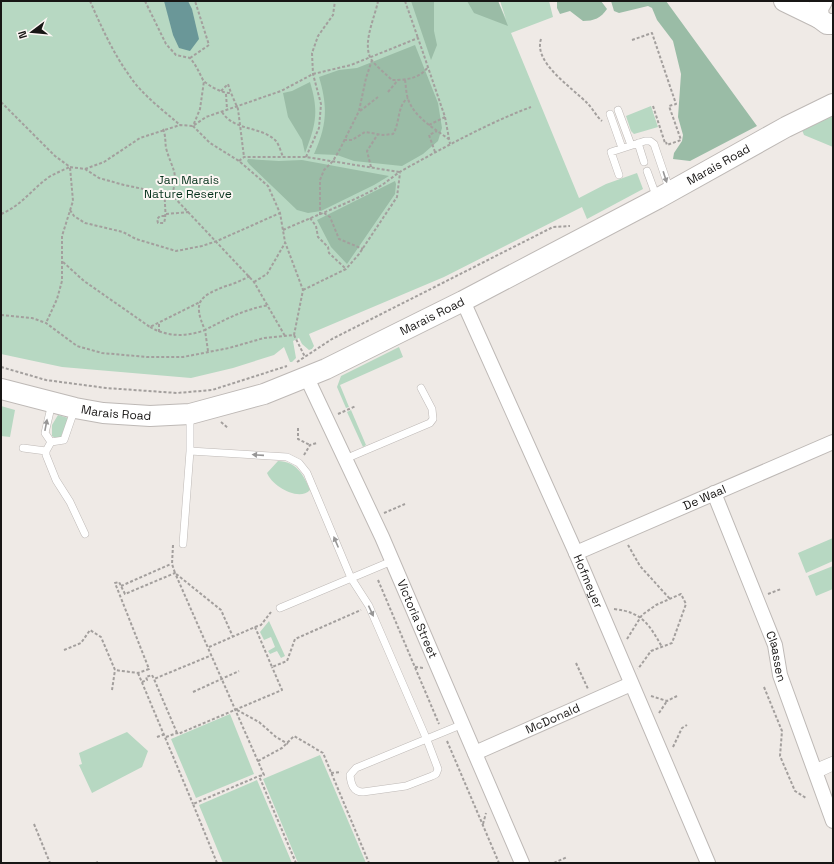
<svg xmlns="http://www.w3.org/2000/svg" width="834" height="864" font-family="'Space Grotesk',sans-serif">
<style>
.green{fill:#b7d8c2}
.forest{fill:#9abca6}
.water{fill:#6a9798}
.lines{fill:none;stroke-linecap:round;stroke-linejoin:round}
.lane-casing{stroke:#beb9b6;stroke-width:8}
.street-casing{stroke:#beb9b6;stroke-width:16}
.secondary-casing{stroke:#beb9b6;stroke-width:22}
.path{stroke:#a39f9d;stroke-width:2;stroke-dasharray:3 2;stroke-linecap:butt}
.lane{stroke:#fff;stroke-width:7}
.street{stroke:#fff;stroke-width:14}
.secondary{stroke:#fff;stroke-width:20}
.oneway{fill:#979696}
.labels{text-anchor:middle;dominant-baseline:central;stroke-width:4;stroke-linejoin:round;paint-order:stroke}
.street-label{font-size:12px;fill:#181615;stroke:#fdf7f4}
.park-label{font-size:12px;fill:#07331d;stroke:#fdf7f4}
</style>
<rect width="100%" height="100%" fill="#efeae6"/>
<path class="green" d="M1,1h497l8,18 -6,-18h49l4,16 -42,16 68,165 27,-14 31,-11 6,16 -56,30 -5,-12 -138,70 -135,57 5,12 -2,3 -3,1 -7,-6 -3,-6 -6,3 3,17 -4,4h-2l-6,-15 -10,8 -41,13 -42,10 -129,-11 -61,-13z
M651,106l7,21 -24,7 -3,-3 -5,-15z
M833,115v32l-29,-12 -2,-5z
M399,347l4,10 -63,28 9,22 -3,1 -9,-21 4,-11z
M1,406l14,4 -5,27 -9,-1z
M351,410l15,35 -3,2 -16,-35z
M58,415l10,3 -7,19 -4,2 -5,-3v-11z
M278,461c18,0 26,14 32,29 -11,12 -38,-4 -43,-17z
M833,538v23l-27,12 -8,-20z
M833,566v23l-17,7 -8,-20z
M269,621l16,35 -4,2 -4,-7 -7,3 -2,-3 7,-4 -4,-10 -7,3 -4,-8z
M230,714l24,60 -58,24 -25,-59z
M127,732l21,19 -6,16 -50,26 -13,-28 3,-1 -3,-11z
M320,755l46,108h-68l-35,-84z
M257,780l35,83h-69l-24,-58z"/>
<path class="forest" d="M411,1h23v30l3,14 -6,15z
M467,1h31l10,25 -34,-13z
M557,1h44l6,8c-6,9 -13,12 -24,12l-13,-10 -10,3 -3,-6z
M611,1h55l91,125 -67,35 -17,-2 1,-6 8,-12 1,-6 -5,-18 3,-43 -8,-33 -16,-21 -5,-12 -4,-2 -29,7 -5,-2z
M415,45l23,58 4,25 -4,13 -15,13 -21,12 -48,-5 -17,-6 -23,-1c13,-29 14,-47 5,-77l20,-7 18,-2z
M310,82c9,30 6,42 -5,71l-3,-13 -14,-23 -5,-24 9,-2z
M248,159l31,2 23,-1 87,16 -15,9 -53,26 -13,2 -11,-3 -48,-46 -2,-3z
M395,181l1,3 -1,10 -48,70 -16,-17 -14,-27z"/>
<path class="water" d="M164,1h24l4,8 7,30 -9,12 -11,-3 -6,-13z"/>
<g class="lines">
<defs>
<path id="lane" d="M618,110l13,35
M610,114l12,34
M638,143l6,19
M647,171l10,27
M619,175l-8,-23 34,-11h5l4,3 16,47
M52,403l-7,30 6,9 13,-2 11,-32
M51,442l-5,9v4l10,25 14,22 15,32
M23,448l23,3
M190,451l97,6 12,6 8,10 44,105 18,28 58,134 11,29 -2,5 -4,2 -26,10 -43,6c-10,0 -12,-8 -13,-17l6,-7 107,-44
M345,459l85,-36 3,-4 -1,-10 -11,-21
M183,544l7,-93v-35
M280,608l112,-47
M814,768l19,-8
M816,775l17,-8"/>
<g id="street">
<path id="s1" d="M463,301l113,252 132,310"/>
<path id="s2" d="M307,378l75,159 140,326"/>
<path id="s3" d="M714,493l61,152 5,30 53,146"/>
<path id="s4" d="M576,553l257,-111"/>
<path id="s5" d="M475,753l156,-69"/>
</g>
<g id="secondary">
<path d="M784,1l35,17"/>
<path d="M822,1l-4,7 1,10 8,6h6"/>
<path id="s6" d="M1,389l74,19 28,5 47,3 40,-2 74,-20 62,-25 137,-68 194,-102 129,-72 47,-23"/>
</g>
</defs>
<use href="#lane" class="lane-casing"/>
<use href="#street" class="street-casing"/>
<use href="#secondary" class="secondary-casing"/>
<path class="path" d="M90,1c11,25 23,52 39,74 13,20 34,35 51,50
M145,1l21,43 10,11 14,3c6,7 9,14 13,22 5,6 21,14 28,13l7,16 6,48
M378,1c-3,16 -15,40 -8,56 2,6 17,18 22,23 14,0 27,-1 36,-13
M405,1l13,37
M541,39c-8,24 32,49 47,65 5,5 8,12 14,17
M632,40l20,-7 24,71 -7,2 12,34 -14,5 -1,-3
M190,58l19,-13 -14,-44
M405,80c1,6 1,13 3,19 6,18 27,30 42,41
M221,91l7,-7 3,9
M388,92l10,-12
M226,94l1,15
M1,102l54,54 15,11 15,2 14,9 25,7 48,10 82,87 31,54
M653,106l12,37
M360,111l18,-14
M222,112c12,19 38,14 53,28 4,4 6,12 8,17
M429,125l16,-8
M163,129c3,7 2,13 3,19 6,22 13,23 6,47
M344,140h8l13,-8 18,3 10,-1c7,-10 4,-29 15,-36
M435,152l-6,-17 8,-4
M306,157l13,-29 2,-24 -8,-30 -1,-21 6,-17 15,-21 2,-14
M239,161l5,-4h62l93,15
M371,167l-4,-16 11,-17
M85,169l19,-7 36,-24 40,-13 13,1 13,-9 75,-26 32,-17 38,-9 67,-27 27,79 5,27
M165,194c-1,10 2,19 -1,29h-6l-1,-4 3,-3h6
M70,210l4,6 11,7 38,9 13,7 40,12 26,-5 15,-5 63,-28
M324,213l6,4 9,22 24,10
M1,214c20,-8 31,-25 48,-37 7,-4 14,-7 21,-10l3,34 -11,35v45l-5,18 -11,24
M166,214l23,-2
M320,215v-35l4,-10 9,-9 7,-12 19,-38 7,-33 6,-18
M310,218l6,8 2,11 10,10 1,6 17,16
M283,230c31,-14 62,-25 92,-41 10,-5 18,-13 28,-19 42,-23 83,-46 128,-63
M63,262l21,19 66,46 50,-25
M254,282l13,-8 18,-31
M303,290l43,-21 13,-15 38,-57 3,-24
M1,315l31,3 14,5 31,23 25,7 45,4h36l46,-9 35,-10 30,-3 9,-45 -18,-48 -5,-29 -12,-27 -29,-25 -29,-18 -17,-17 7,-17 4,-28
M159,324v8
M150,327c17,10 37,10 55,3 -13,-29 -5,-34 21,-44 8,-2 16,-6 24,-10
M294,335l11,22
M208,351l-3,-21c21,-11 40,-21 64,-25
M297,362l35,-23 221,-112 17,-1
M1,367l45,13 60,8 71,5 35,-3 75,-24
M338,414l18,-8
M221,422l7,6
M298,428v11l12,6
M304,455l6,-10 7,-2
M384,513l21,-9
M173,545l-1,19 3,9 46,37 12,27
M628,545l12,21 30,33
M378,580l61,144
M121,586l50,-22
M768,594l13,-5
M614,609c28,3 35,15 48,38
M255,627l6,-2 10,-13
M627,639l15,-24 14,-10 25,-11 5,10 -14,39 -21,8 -13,18
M209,647l46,-20 17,40 15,-6 8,-22 66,-29
M64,650l17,-7 9,-13 11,7 14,33 23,3 11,-4 -34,-86 4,-1 6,12 50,-21 89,202 -5,1 37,87
M576,663l12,26
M415,667l9,1
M138,673l55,131
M142,682l5,-2 -1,-3 6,-2 2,4
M764,687l18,44 -2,25 15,35 11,7
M112,690l3,-20
M193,692l46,-21
M651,696l16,5 10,-5
M237,710l22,12 17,15 12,7
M659,713l8,-12
M177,733l-23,-54 58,-24
M157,737l8,-3
M166,737l11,-4 1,1 104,-44 -10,-23
M447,741l52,122
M673,747l9,-19 5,-3
M258,761l24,-13 12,-12 29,17 46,110
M331,773l10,-1
M34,824l16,39
M483,824l3,-11
M96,863l2,-1
M217,863l-24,-59 66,-28
M554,863l13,-6"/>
<use href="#lane" class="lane"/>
<use href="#street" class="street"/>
<use href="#secondary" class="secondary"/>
</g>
<defs><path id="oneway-solid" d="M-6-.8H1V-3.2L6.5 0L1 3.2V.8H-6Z"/></defs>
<g class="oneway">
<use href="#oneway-solid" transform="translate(665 177) rotate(72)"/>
<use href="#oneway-solid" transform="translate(46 425) rotate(-79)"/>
<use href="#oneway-solid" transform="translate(258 455) rotate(-176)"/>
<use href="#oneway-solid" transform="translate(336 542) rotate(-113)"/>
<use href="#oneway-solid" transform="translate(371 611) rotate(65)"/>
</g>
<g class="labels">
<g class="street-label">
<text stroke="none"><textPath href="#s6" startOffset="778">Marais Road</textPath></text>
<text stroke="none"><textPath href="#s6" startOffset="454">Marais Road</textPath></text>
<text stroke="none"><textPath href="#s6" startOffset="118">Marais Road</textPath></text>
<text stroke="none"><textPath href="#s4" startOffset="140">De Waal</textPath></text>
<text stroke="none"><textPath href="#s1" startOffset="307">Hofmeyer</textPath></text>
<text stroke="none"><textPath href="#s2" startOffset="265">Victoria Street</textPath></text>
<text stroke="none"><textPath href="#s3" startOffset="175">Claassen</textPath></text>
<text stroke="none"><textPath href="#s5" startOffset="85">McDonald</textPath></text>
</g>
<g class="park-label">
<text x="188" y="180">Jan Marais<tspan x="188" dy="14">Nature Reserve</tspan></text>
</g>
</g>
<rect width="834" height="864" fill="none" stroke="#181615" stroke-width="4"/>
<g transform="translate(32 32) rotate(254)" stroke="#fdf7f4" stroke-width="3" paint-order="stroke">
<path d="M0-3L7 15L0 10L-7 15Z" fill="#181615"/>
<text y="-6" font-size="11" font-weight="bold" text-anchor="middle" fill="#181615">N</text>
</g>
</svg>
